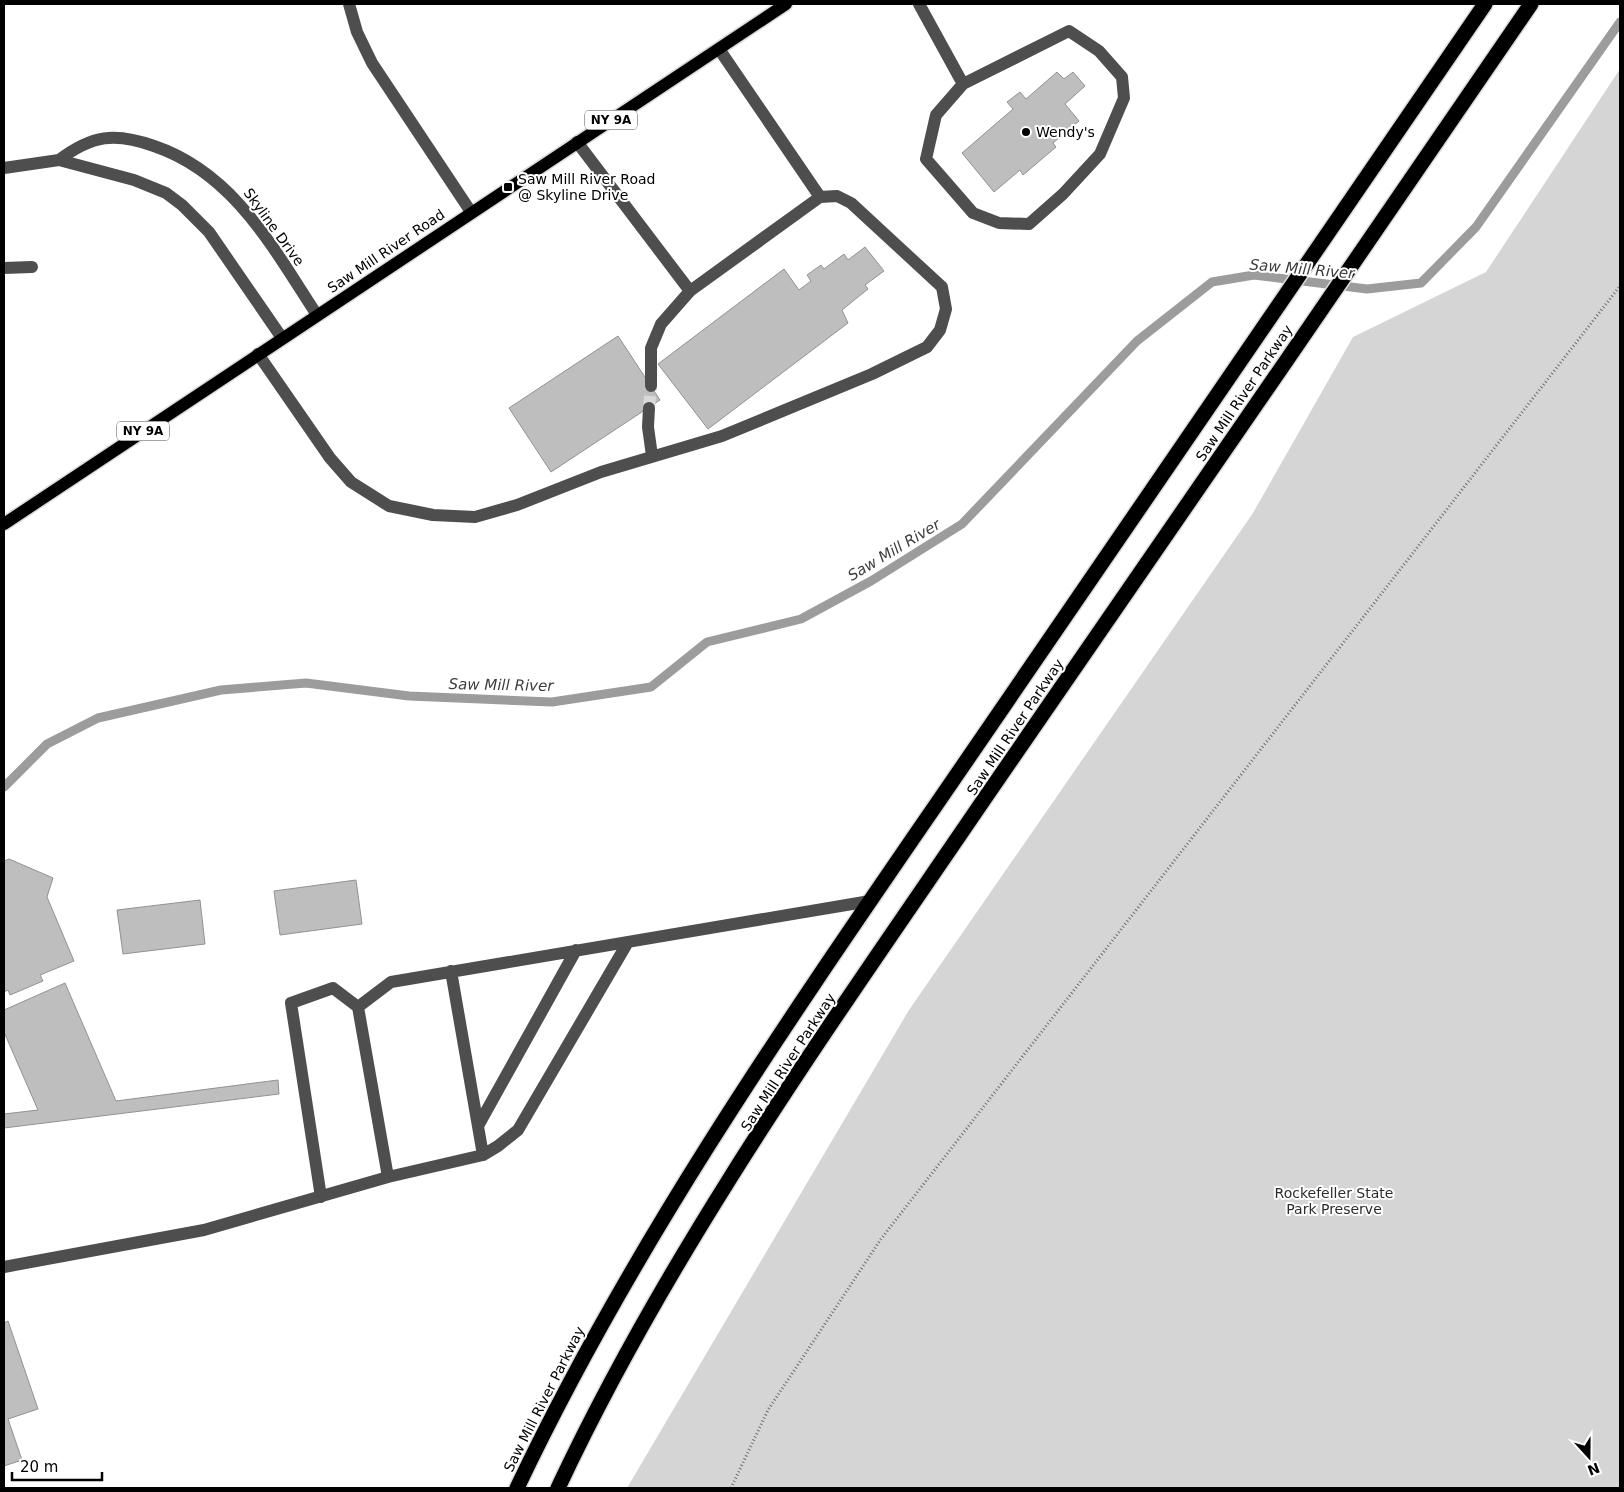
<svg xmlns="http://www.w3.org/2000/svg" width="1624" height="1492" font-family="'DejaVu Sans',sans-serif">
<style>
.green{fill:#d5d5d5}
.lines{fill:none;stroke-linecap:round;stroke-linejoin:round}
.stream{stroke:#9c9c9c;stroke-width:9}
.building{fill:#bebebe;stroke:#929292}
.minor-tunnel{stroke:#d9d9d9;stroke-width:12;stroke-dasharray:12 6;stroke-linecap:butt}
.major-casing{stroke:#dbdbdb;stroke-width:15}
.highway-casing{stroke:#dbdbdb;stroke-width:18}
.path{stroke:#707070;stroke-width:3;stroke-dasharray:1 2.5;stroke-linecap:butt}
.minor{stroke:#4e4e4e;stroke-width:12}
.major{stroke:#000;stroke-width:12}
.highway{stroke:#000;stroke-width:15}
.poi-dot{fill:#000;stroke:#fff;stroke-width:2}
.labels{text-anchor:middle;dominant-baseline:central;stroke-width:4;stroke-linejoin:round;paint-order:stroke}
.shield{fill:#fff;stroke:#4c4c4c;stroke-width:1}
.shield-label{font-size:12px;font-weight:bold;fill:#000}
.poi-label{font-size:14px;fill:#000;stroke:#fff;text-anchor:start}
.street-label{font-size:14px;fill:#000;stroke:#fff}
.park-label{font-size:14px;fill:#2c2c2c;stroke:#fff}
.water-label{font-size:15px;font-style:italic;fill:#3d3d3d;stroke:#fff}
</style>
<rect width="100%" height="100%" fill="#fff"/>
<path class="green" d="M1620,69v1419h-993l282,-478 344,-497 100,-176 133,-65z"/>
<g class="lines">
<path class="stream" d="M4,787l43,-43 51,-26 123,-28 85,-7 103,13 143,6 99,-15 56,-45 94,-23 70,-38 91,-57 175,-183 75,-59 42,-7 113,14 54,-6 55,-56 144,-205"/>
</g>
<path class="building" d="M1057,72l7,7 9,-7 12,14 -20,18 14,17 -26,22 3,4 -33,28 -3,-5 -26,22 -32,-39 51,-44 -6,-7 13,-10 6,7z
M865,247l19,24 -19,14 3,4 -26,21 6,13 -140,106 -50,-65 126,-95 15,21 12,-9 -4,-6 14,-10 3,4 20,-15 4,6z
M618,336l42,64 -109,72 -42,-64z
M9,859l44,19 -6,19 27,64 -34,14 3,6 -33,14 -2,-5 -4,2v-131z
M356,880l6,44 -82,11 -6,-44z
M200,900l5,44 -82,10 -6,-44z
M65,983l51,118 162,-21 1,14 -275,34v-14l34,-4 -34,-78v-22z
M8,1321l30,88 -30,10 14,41 -18,6v-143z"/>
<g class="lines">
<path class="minor-tunnel" d="M649,408l2,-22"/>
<defs>
<path id="major" d="M4,524l782,-520"/>
<path id="highway" d="M517,1488c124,-261 291,-496 454,-734 172,-250 342,-501 514,-750
M558,1488c115,-245 275,-467 427,-690 182,-264 365,-529 546,-794"/>
</defs>
<use href="#major" class="major-casing"/>
<use href="#highway" class="highway-casing"/>
<path class="path" d="M731,1488l37,-78 113,-171 739,-953"/>
<path class="minor" d="M349,4l8,28 15,31 99,149
M919,4l44,80
M1069,31l30,20 23,26 2,21 -24,56 -37,40 -34,30 -30,-1 -26,-10 -47,-54 10,-44 27,-31z
M577,142l113,149 130,-94 -101,-148
M59,160c33,-25 56,-28 95,-14 80,27 119,102 163,169
M4,168l55,-8 75,20 32,13 16,12 27,27 73,106
M4,268l28,-1
M258,354l72,104 21,24 38,24 44,9 42,2 42,-12 84,-33 121,-36 150,-62 55,-27 13,-17 6,-21 -4,-22 -91,-84 -14,-7 -17,1
M651,386v-38l10,-24 29,-33
M649,408l-1,19 4,29
M451,971l32,184
M358,1007l33,-25 479,-81
M478,1126l98,-176
M388,1177l95,-22 15,-9 20,-16 110,-188
M4,1267l200,-37 184,-53 -30,-170 -25,-19 -42,15 30,194"/>
<use href="#major" class="major"/>
<use href="#highway" class="highway"/>
</g>
<g class="poi-dot">
<circle cx="1026" cy="132" r="5"/>
<rect x="503" y="182" width="10" height="10" rx="2.5"/>
</g>
<g class="labels">
<g class="shield">
<rect x="585" y="110.5" width="52" height="19" rx="4"/>
<rect x="117" y="421.5" width="52" height="19" rx="4"/>
</g>
<g class="shield-label">
<text x="611" y="120">NY 9A</text>
<text x="143" y="431">NY 9A</text>
</g>
<g class="poi-label">
<text x="1036" y="132">Wendy's</text>
<text x="518" y="179">Saw Mill River Road<tspan x="518" dy="16">@ Skyline Drive</tspan></text>
</g>
<g class="street-label">
<text transform="translate(274 227) rotate(54)">Skyline Drive</text>
<text transform="translate(386 251) rotate(-34)">Saw Mill River Road</text>
<text transform="translate(1244 393) rotate(-56)">Saw Mill River Parkway</text>
<text transform="translate(1015 727) rotate(-56)">Saw Mill River Parkway</text>
<text transform="translate(788 1062) rotate(-57)">Saw Mill River Parkway</text>
<text transform="translate(544 1399) rotate(-63)">Saw Mill River Parkway</text>
</g>
<g class="park-label">
<text x="1334" y="1193">Rockefeller State<tspan x="1334" dy="16">Park Preserve</tspan></text>
</g>
<g class="water-label">
<text transform="translate(1302 269) rotate(5)">Saw Mill River</text>
<text transform="translate(894 550) rotate(-31)">Saw Mill River</text>
<text transform="translate(501 685) rotate(1)">Saw Mill River</text>
</g>
</g>
<rect width="1624" height="1492" fill="none" stroke="#000000" stroke-width="10"/>
<g transform="translate(1589 1457) rotate(159)" stroke="#ffffff" stroke-width="4" paint-order="stroke">
<path d="M0-4L9 19L0 12L-9 19Z" fill="#000000"/>
<text y="-8" font-size="14" font-weight="bold" text-anchor="middle" fill="#000000">N</text>
</g>
<path d="M12 1472v8h90v-8" fill="none" stroke="#000000" stroke-width="2.5"/>
<text x="20" y="1472" font-size="15" fill="#000000" stroke="#ffffff" stroke-width="4" paint-order="stroke">20 m</text>
</svg>
